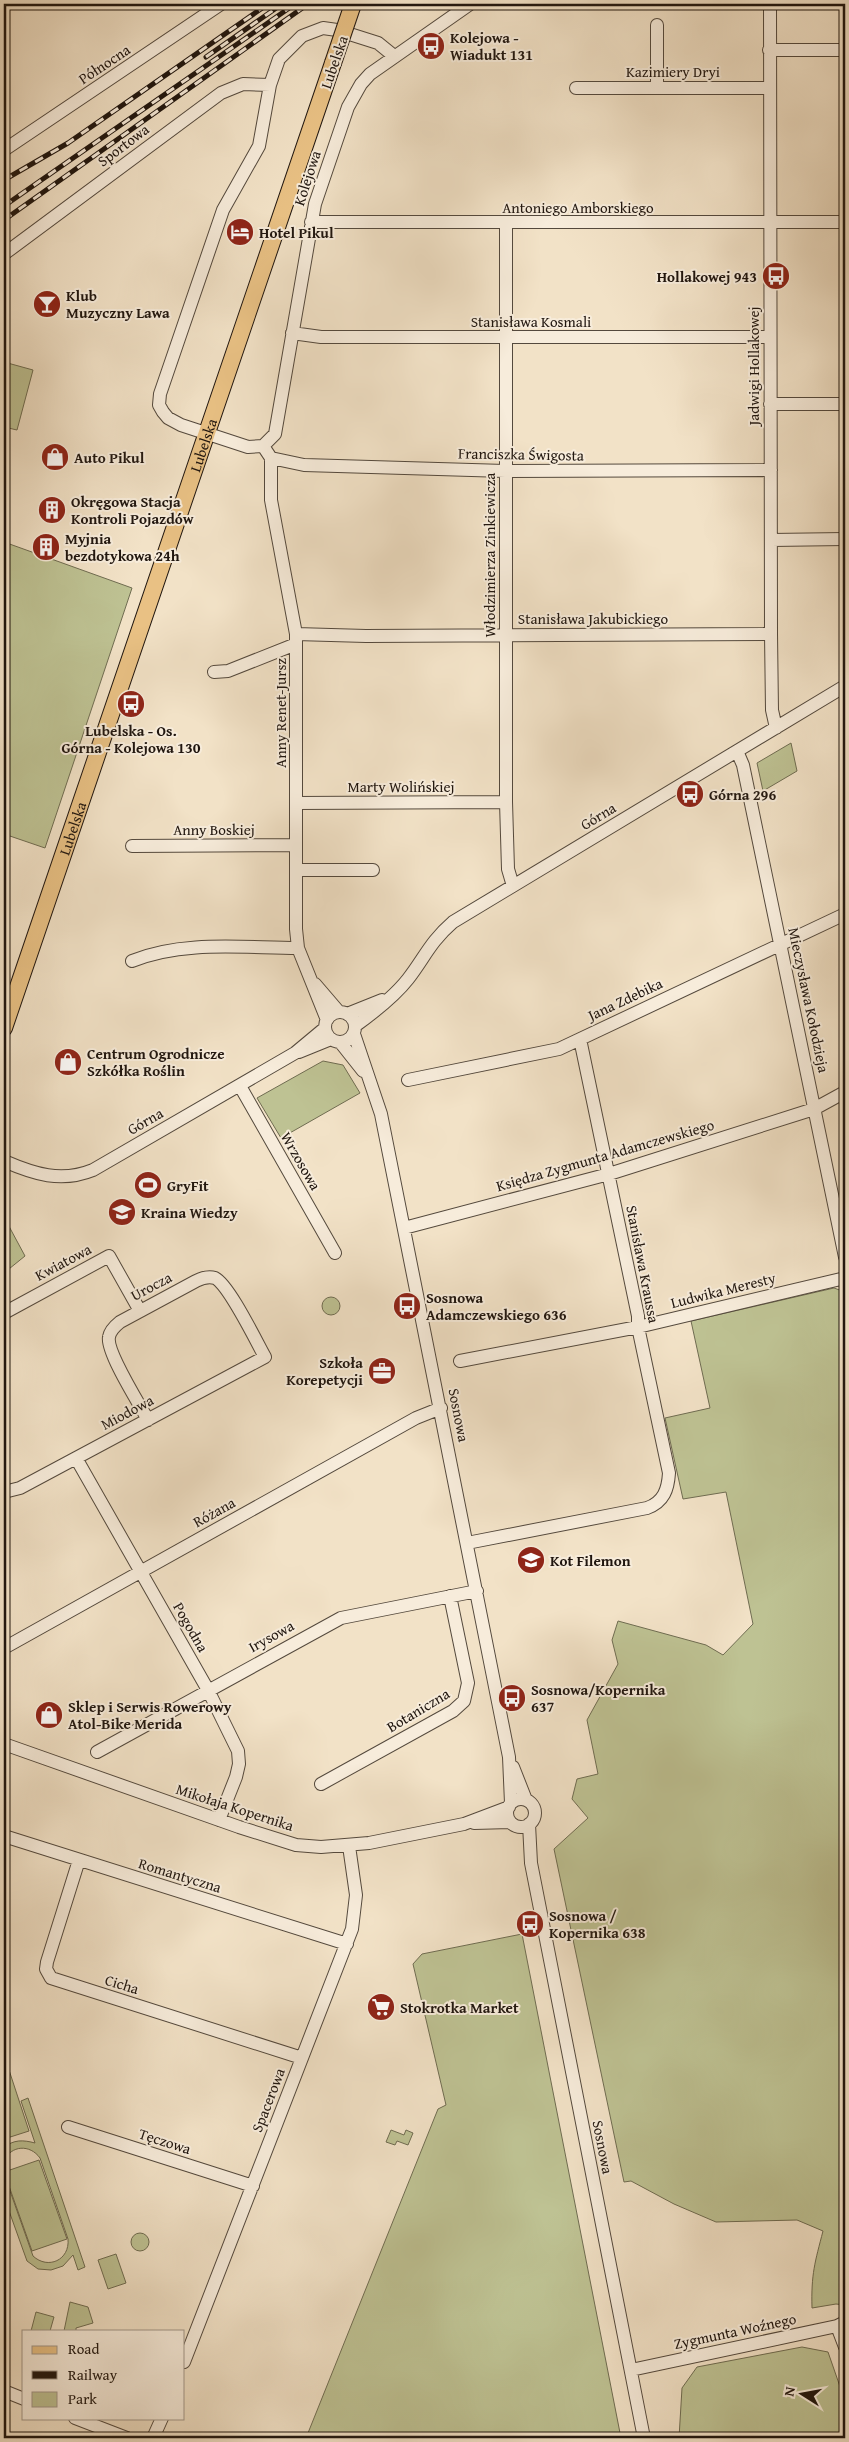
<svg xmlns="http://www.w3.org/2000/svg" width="849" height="2442" font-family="'Gentium Book Plus',serif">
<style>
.green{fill:#bec293;stroke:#6f6c51}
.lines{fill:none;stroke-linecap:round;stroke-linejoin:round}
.minor-casing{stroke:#54493d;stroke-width:14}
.major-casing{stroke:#20160f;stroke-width:18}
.minor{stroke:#f7ecdb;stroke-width:12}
.major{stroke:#e9c184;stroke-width:16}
.rail-casing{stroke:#20160f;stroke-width:5}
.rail{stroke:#f7ecdb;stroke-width:3;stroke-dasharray:9;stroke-linecap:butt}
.major-bridge-casing{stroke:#20160f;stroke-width:18;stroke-linecap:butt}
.major-bridge{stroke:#e9c184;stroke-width:16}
.labels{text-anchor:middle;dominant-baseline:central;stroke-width:4;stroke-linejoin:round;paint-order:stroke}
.poi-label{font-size:15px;font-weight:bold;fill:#20160f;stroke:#f7ecdb;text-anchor:start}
.street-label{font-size:15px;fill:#20160f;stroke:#f7ecdb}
</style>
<rect width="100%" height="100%" fill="#f2e2c7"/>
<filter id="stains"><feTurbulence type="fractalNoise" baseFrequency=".004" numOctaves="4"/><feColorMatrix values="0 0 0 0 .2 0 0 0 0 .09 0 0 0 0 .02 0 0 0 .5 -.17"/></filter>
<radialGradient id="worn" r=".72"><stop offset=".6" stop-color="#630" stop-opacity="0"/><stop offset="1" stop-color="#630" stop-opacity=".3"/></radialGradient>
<path class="green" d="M4,362l29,8 -16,60 -13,-3z
M4,542l128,46 -87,260 -41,-14z
M791,743l6,28 -34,20 -6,-28z
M323,1061l20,4 17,28 -79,45 -24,-40z
M4,1217l21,39 -21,17z
M834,1288l11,4v1013l-9,-1 -24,4c-1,-34 3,-46 11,-77l-26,-11 -81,2 -42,-18 -43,-23 -7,1 -70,-333 34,-31 -16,-19 5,-20 21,-5 -11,-54 31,-56 -6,-24 6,-19 88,24 17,10 30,-31 -27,-132 -43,7 -18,-81 45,-10 -19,-87z
M322 1306a9 9 0 1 1 18 0a9 9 0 1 1-18 0Z
M522,1934l99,504h-315l132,-329 8,-4 -33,-141 9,-10z
M9,2070l20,61 -25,8v-68z
M28,2098l57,169 -7,3 -5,-15 -10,11 -12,4 -13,-1 -11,-8 -23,-64v-23l29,82c15,14 37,4 35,-17l-28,-81c-10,-14 -29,-13 -36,3v-13c9,-9 20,-8 31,-5l-14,-42z
M391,2130l13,5 2,-5 7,3 -5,12 -11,-4 -2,4 -9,-3z
M39,2160l28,79 -35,12 -28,-79z
M131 2242a9 9 0 1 1 18 0a9 9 0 1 1-18 0Z
M116,2254l10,29 -18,6 -10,-29z
M70,2302l18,5 5,16 -17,5v3h-12z
M36,2312l18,5 -4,14h-19z
M802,2347l26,5 17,49v37h-166l3,-50 15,-21z"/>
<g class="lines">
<defs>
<path id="minor" d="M770,4l1,630 1,76 4,18
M769,50h76
M394,56l-16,-13 -41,-13 -14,-2 -21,8 -23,23 -9,26 -11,61 -36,64 -63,184 -1,11 4,7 5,6 13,7 67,22 15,-1 12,-12 40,-230 33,-97 13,-23 9,-10 100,-70
M657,87v-62
M576,88h193
M4,150l217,-146
M311,222h534
M506,223v579l2,67 5,17
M4,254l217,-161 22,-9 27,1
M292,333l29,4h448
M770,404h75
M263,446l8,12v42l25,134v295l2,19 29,72
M271,458l33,7 201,6 266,-1
M771,540l74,-1
M296,634l70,2 405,-2
M214,672l14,-1 68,-27
M737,751l6,14 102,492
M296,803l210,-1
M132,846l164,-1
M296,870h77
M132,961c51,-21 112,-13 166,-13
M315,984l24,28
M325 1027a15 15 0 1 1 30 0a15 15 0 1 1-30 0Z
M347,1014l35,-14
M355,1026c18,-13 39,-29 53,-47 17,-22 22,-37 45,-57l392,-236
M354,1034l27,80 128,643 2,46
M340,1042l23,29
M299,1052l32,-13
M408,1080l151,-31 286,-135
M240,1086l95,167
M4,1161c30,13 57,22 89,9l202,-117 30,-25
M404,1228l205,-54 205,-65 31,-17
M4,1313l105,-57 31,55
M460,1361l178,-34 207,-49
M76,1458l132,232 30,61 1,13 -3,13 -17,43
M4,1492l16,-4 245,-131c-9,-16 -36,-72 -50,-79 -7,-2 -13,0 -19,3l-76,41c-5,4 -10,9 -11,15 -3,15 31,68 39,83
M467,1543l180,-35c17,-6 21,-19 22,-35l-31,-146v-11l-58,-277
M4,1648l412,-230 25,-10
M4,1744l235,83 57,18 25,2 48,-4 95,-19 45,-17
M97,1752l244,-134 136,-27
M513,1767l13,33
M321,1784l132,-73 11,-10 4,-18 -18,-87
M507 1813a14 14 0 1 1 28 0a14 14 0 1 1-28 0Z
M474,1823l36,-1
M529,1824l2,39 113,575
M4,1836l343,108
M79,1860l-32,102 -1,7 5,9 251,80
M68,2127l185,59
M837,2326l8,21
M184,2362l168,-433 4,-34 -7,-49
M631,2370l206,-44 8,-4
M4,2391l20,8
M75,2418l52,20
M153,2438l9,-20"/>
<g id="major">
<path id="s1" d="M4,1028l329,-965"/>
</g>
</defs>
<use href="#minor" class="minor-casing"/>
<use href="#major" class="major-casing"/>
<use href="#minor" class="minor"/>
<use href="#major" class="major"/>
<defs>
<path id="rail" d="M206,57l76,-53
M4,180l64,-37 200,-139
M4,206l291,-202
M4,220l304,-216"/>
</defs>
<use href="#rail" class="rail-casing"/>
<use href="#rail" class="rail"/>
<defs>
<path id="major-bridge" d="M333,63l20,-59"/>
</defs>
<use href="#major-bridge" class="major-bridge-casing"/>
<use href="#major-bridge" class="major-bridge"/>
</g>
<defs>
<symbol id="bus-disc" viewBox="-11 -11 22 22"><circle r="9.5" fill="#8f2418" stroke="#f7ecdb"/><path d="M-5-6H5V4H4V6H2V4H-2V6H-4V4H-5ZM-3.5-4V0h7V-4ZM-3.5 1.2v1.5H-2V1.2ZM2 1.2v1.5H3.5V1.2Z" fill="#fff"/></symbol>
<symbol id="hotel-disc" viewBox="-11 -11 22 22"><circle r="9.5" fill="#8f2418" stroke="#f7ecdb"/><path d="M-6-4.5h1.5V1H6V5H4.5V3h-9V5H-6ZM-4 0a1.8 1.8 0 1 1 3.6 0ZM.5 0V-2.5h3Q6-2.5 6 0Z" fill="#fff"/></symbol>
<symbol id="bar-disc" viewBox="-11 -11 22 22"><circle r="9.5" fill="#8f2418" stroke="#f7ecdb"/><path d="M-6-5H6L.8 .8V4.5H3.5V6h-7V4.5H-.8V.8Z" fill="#fff"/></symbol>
<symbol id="shop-disc" viewBox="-11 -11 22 22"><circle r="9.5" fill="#8f2418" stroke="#f7ecdb"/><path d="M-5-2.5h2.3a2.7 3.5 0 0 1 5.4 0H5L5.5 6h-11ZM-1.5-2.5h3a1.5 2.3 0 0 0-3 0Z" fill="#fff"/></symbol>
<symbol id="building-disc" viewBox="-11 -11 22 22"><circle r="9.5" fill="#8f2418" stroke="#f7ecdb"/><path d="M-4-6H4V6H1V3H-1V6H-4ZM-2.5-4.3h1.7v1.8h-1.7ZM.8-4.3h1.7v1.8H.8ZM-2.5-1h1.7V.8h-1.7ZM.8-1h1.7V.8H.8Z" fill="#fff"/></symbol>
<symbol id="stadium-disc" viewBox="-11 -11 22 22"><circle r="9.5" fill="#8f2418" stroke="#f7ecdb"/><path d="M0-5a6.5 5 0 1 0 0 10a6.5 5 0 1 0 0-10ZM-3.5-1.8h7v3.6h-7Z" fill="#fff"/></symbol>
<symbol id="school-disc" viewBox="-11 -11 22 22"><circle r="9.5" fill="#8f2418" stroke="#f7ecdb"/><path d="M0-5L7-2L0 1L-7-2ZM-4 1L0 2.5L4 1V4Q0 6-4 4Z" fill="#fff"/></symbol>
<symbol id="office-disc" viewBox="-11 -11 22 22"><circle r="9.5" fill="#8f2418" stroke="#f7ecdb"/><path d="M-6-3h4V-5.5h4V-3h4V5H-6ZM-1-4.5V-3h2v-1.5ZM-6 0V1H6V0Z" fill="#fff"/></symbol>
<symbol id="supermarket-disc" viewBox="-11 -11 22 22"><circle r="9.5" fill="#8f2418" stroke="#f7ecdb"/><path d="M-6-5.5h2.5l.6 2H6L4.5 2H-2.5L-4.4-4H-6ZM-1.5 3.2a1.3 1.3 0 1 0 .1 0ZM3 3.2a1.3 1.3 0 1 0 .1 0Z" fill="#fff"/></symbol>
</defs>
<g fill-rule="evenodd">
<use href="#bus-disc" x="415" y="30" width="32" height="32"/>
<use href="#hotel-disc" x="224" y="216" width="32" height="32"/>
<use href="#bus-disc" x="760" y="260" width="32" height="32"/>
<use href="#bar-disc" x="31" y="288" width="32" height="32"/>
<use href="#shop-disc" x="39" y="441" width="32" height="32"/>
<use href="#building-disc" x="36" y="494" width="32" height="32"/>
<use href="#building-disc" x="30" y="531" width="32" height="32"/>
<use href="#bus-disc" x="115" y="688" width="32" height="32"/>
<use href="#bus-disc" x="674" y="778" width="32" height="32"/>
<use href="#shop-disc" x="52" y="1046" width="32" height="32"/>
<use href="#stadium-disc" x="132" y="1169" width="32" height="32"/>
<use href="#school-disc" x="106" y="1196" width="32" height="32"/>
<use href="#bus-disc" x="391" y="1290" width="32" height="32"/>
<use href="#office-disc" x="366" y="1355" width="32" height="32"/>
<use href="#school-disc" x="515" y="1544" width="32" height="32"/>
<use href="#bus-disc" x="496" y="1682" width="32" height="32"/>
<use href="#shop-disc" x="33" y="1699" width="32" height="32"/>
<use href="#bus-disc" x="514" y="1908" width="32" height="32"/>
<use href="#supermarket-disc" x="365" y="1991" width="32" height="32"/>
</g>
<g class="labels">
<g class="poi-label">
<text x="450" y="37">Kolejowa -<tspan x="450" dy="17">Wiadukt 131</tspan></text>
<text x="259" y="232">Hotel Pikul</text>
<text x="757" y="276" text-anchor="end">Hollakowej 943</text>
<text x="66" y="295">Klub<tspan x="66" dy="17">Muzyczny Lawa</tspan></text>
<text x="74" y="457">Auto Pikul</text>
<text x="71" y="501">Okręgowa Stacja<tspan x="71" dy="17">Kontroli Pojazdów</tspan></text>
<text x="65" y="538">Myjnia<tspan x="65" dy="17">bezdotykowa 24h</tspan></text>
<text x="131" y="730" text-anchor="middle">Lubelska - Os.<tspan x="131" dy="17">Górna - Kolejowa 130</tspan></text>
<text x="709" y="794">Górna 296</text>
<text x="87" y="1053">Centrum Ogrodnicze<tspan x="87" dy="17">Szkółka Roślin</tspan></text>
<text x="167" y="1185">GryFit</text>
<text x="141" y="1212">Kraina Wiedzy</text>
<text x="426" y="1297">Sosnowa<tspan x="426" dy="17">Adamczewskiego 636</tspan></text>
<text x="363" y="1362" text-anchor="end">Szkoła<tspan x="363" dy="17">Korepetycji</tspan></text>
<text x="550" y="1560">Kot Filemon</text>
<text x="531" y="1689">Sosnowa/Kopernika<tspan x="531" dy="17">637</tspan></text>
<text x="68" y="1706">Sklep i Serwis Rowerowy<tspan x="68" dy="17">Atol-Bike Merida</tspan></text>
<text x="549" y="1915">Sosnowa /<tspan x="549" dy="17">Kopernika 638</tspan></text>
<text x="400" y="2007">Stokrotka Market</text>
</g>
<g class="street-label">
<text transform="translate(334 62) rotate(-71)">Lubelska</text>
<text transform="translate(104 64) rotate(-34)">Północna</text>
<text x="673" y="71">Kazimiery Dryi</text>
<text transform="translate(123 145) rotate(-37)">Sportowa</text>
<text transform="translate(307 178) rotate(-72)">Kolejowa</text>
<text x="578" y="207">Antoniego Amborskiego</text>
<text x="531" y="321">Stanisława Kosmali</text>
<text transform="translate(753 366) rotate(-90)">Jadwigi Hollakowej</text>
<text stroke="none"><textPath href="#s1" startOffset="616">Lubelska</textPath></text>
<text transform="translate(521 454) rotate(1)">Franciszka Świgosta</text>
<text transform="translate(489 555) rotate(-90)">Włodzimierza Zinkiewicza</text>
<text x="593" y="618">Stanisława Jakubickiego</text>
<text transform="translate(280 713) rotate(-90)">Anny Renet-Jursz</text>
<text x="401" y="786">Marty Wolińskiej</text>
<text transform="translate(598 816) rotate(-31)">Górna</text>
<text stroke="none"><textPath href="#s1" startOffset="211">Lubelska</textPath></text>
<text x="214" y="829">Anny Boskiej</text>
<text transform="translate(625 999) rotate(-25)">Jana Zdebika</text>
<text transform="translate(809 1000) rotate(78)">Mieczysława Kołodzieja</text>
<text transform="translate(145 1121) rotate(-30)">Górna</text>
<text transform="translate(605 1155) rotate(-16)">Księdza Zygmunta Adamczewskiego</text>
<text transform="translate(301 1161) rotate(60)">Wrzosowa</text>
<text transform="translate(63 1262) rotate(-28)">Kwiatowa</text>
<text transform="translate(643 1264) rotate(79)">Stanisława Kraussa</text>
<text transform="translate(151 1286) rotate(-28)">Urocza</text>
<text transform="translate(723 1290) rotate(-14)">Ludwika Meresty</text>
<text transform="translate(127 1412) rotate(-28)">Miodowa</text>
<text transform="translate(459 1415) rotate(79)">Sosnowa</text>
<text transform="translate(214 1512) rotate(-29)">Różana</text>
<text transform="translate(191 1627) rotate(60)">Pogodna</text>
<text transform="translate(271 1636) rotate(-29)">Irysowa</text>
<text transform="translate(418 1710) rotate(-31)">Botaniczna</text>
<text transform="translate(235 1807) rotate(18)">Mikołaja Kopernika</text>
<text transform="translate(180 1875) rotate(17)">Romantyczna</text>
<text transform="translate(122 1984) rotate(17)">Cicha</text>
<text transform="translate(268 2100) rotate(-69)">Spacerowa</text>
<text transform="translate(165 2141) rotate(18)">Tęczowa</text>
<text transform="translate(603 2147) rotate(79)">Sosnowa</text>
<text transform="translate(735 2331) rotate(-12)">Zygmunta Woźnego</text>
</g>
</g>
<rect width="849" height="2442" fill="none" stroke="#f2e2c7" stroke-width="20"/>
<rect x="5" y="5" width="839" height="2432" fill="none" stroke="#20160f" stroke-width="2.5"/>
<rect x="10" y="10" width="829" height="2422" fill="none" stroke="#20160f"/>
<rect x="22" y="2330" width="162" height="90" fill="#f7ecdb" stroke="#a19689"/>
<rect x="32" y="2346" width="25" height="8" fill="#e9c184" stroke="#a19689"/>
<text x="68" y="2354" font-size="15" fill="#20160f">Road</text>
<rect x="32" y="2371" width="25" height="8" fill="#20160f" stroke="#a19689"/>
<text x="68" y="2380" font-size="15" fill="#20160f">Railway</text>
<rect x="32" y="2392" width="25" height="15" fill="#bec293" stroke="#a19689"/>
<text x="68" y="2404" font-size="15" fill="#20160f">Park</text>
<g transform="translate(802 2394) rotate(281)" stroke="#f7ecdb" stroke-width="4" paint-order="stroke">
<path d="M0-4L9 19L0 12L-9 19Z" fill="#20160f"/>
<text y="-8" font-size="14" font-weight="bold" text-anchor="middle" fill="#20160f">N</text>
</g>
<rect width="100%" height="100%" filter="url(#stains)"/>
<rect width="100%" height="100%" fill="url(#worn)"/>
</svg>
